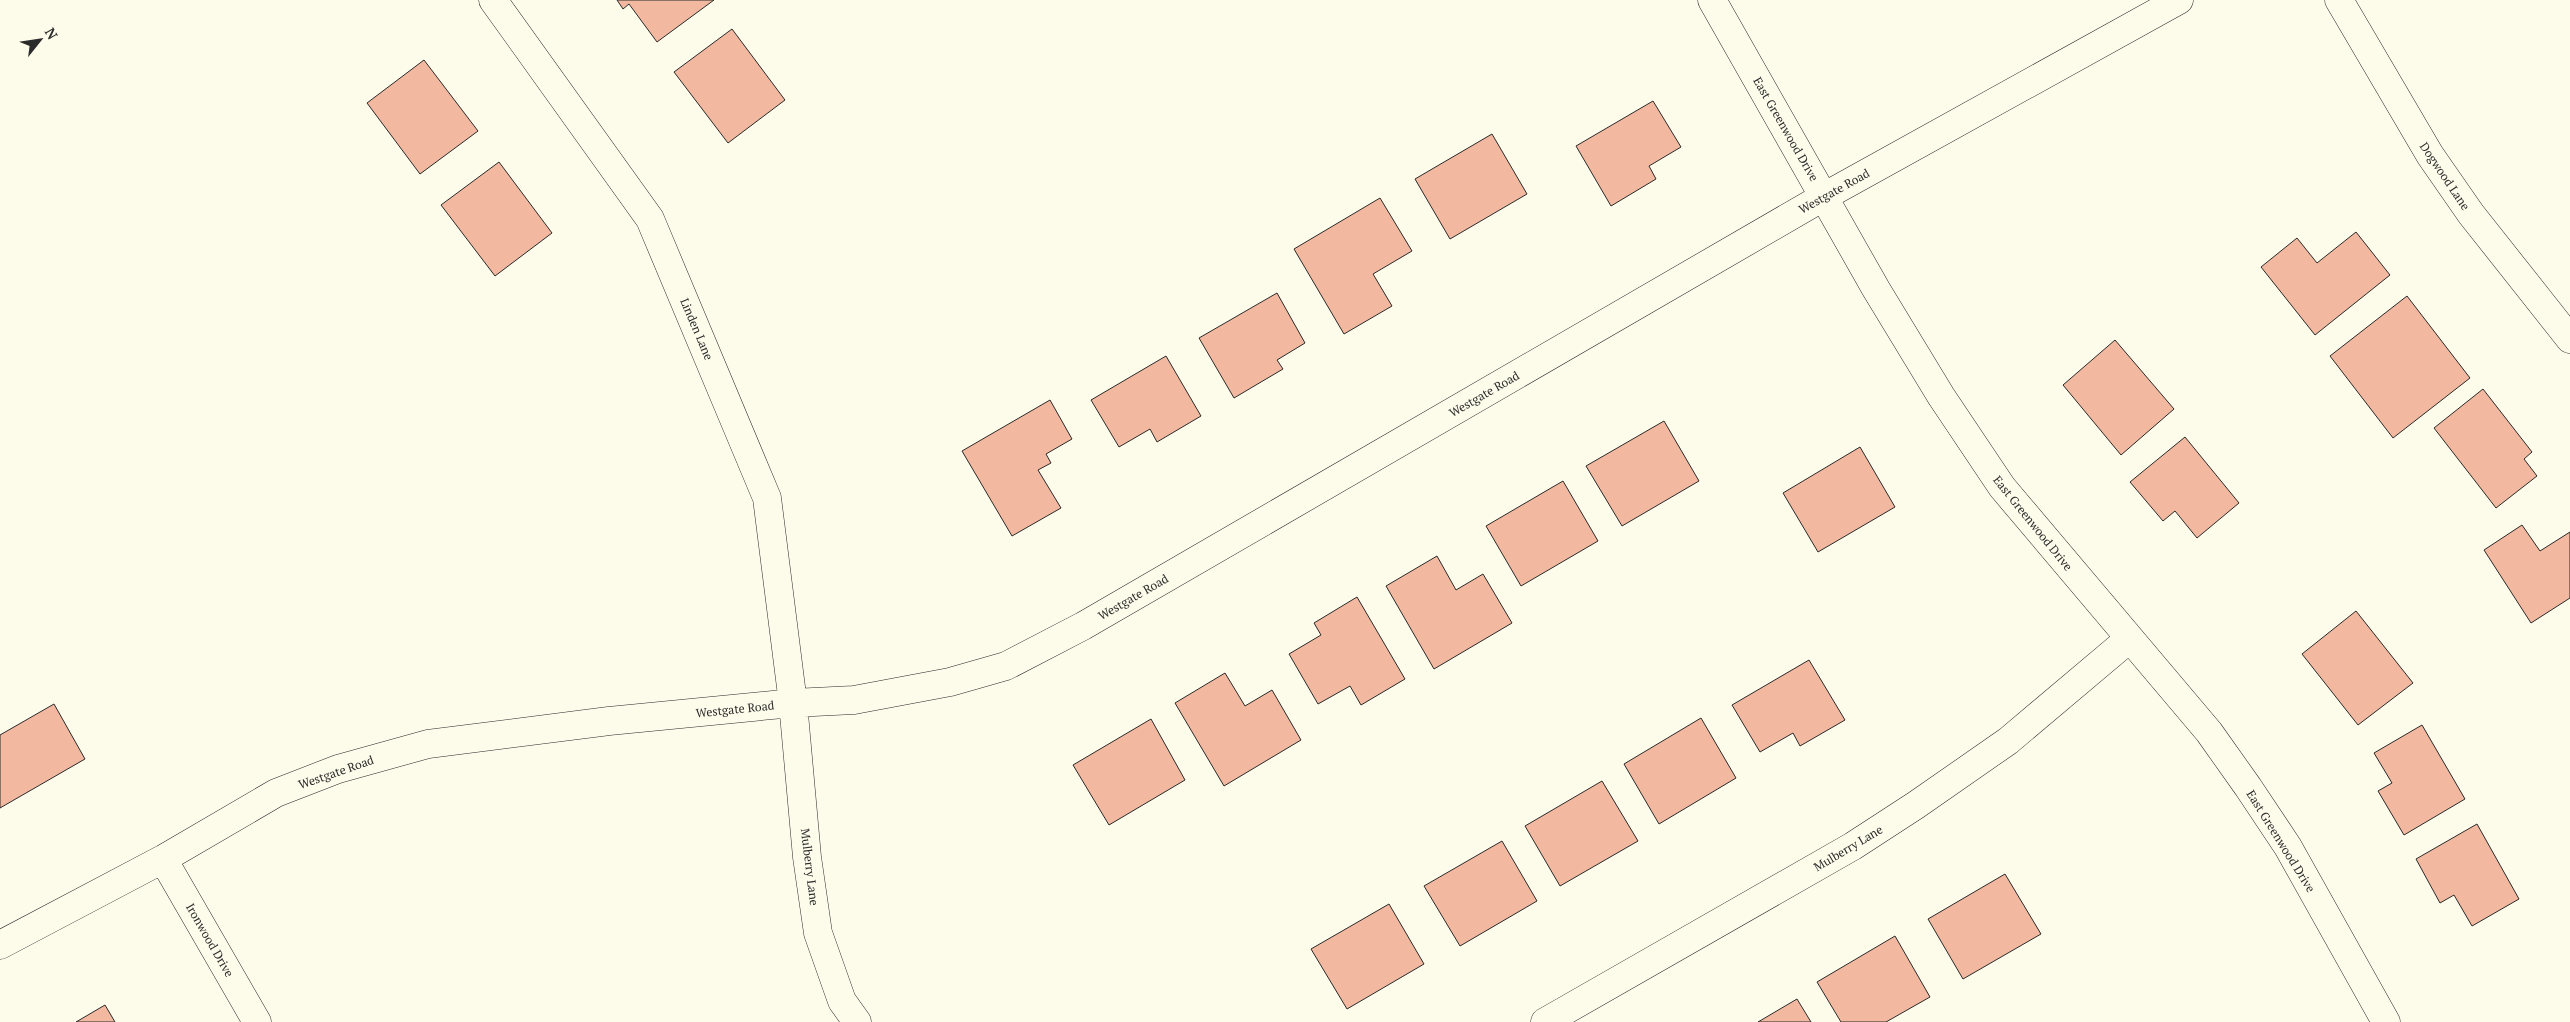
<svg xmlns="http://www.w3.org/2000/svg" width="2570" height="1022" font-family="'PT Serif',serif">
<style>
.building{fill:#f2b8a0;stroke:#2b2b2b}
.lines{fill:none;stroke-linecap:round;stroke-linejoin:round}
.minor-casing{stroke:#2b2b2b;stroke-width:29}
.minor{stroke:#fdfbea;stroke-width:28}
.labels{text-anchor:middle;dominant-baseline:central;stroke-width:4;stroke-linejoin:round;paint-order:stroke}
.street-label{font-size:12px;fill:#2b2b2b;stroke:#fdfbea}
</style>
<rect width="100%" height="100%" fill="#fdfbea"/>
<path class="building" d="M617,0h97l-57,42 -28,-38 -6,5z
M732,29l53,71 -57,43 -54,-71z
M424,60l54,71 -58,43 -53,-71z
M1653,101l28,46 -32,19 7,13 -45,27 -35,-60z
M1492,134l35,60 -77,45 -35,-60z
M499,162l53,71 -57,43 -54,-71z
M1380,198l32,53 -39,23 19,32 -48,28 -50,-85z
M2356,232l34,43 -75,60 -54,-68 36,-29 20,25z
M1277,293l28,50 -28,17 6,9 -49,29 -35,-60z
M2407,296l63,82 -77,60 -63,-82z
M2115,340l59,69 -53,46 -58,-70z
M1166,356l35,60 -44,26 -7,-13 -31,18 -28,-47z
M2483,389l49,63 -8,7 13,17 -41,32 -62,-80z
M1050,400l22,39 -26,15 5,9 -13,7 23,38 -49,28 -50,-85z
M1664,421l35,60 -77,45 -36,-60z
M2185,437l54,66 -42,35 -22,-27 -12,10 -33,-39z
M1860,447l35,60 -77,45 -35,-59z
M1563,481l35,60 -77,45 -35,-60z
M2522,525l18,26 30,-19v66l-39,25 -47,-73z
M1437,556l19,34 27,-16 29,49 -78,46 -48,-83z
M1357,597l48,82 -44,26 -11,-19 -32,18 -29,-50 32,-19 -7,-12z
M2356,611l57,72 -55,42 -56,-71z
M1809,660l36,60 -45,26 -7,-13 -33,19 -28,-47z
M1225,673l20,33 27,-16 29,50 -77,46 -49,-83z
M54,704l31,55 -85,49v-73z
M1701,718l35,60 -77,46 -35,-60z
M1151,719l34,61 -76,45 -36,-60z
M2422,725l43,74 -61,36 -26,-44 14,-8 -18,-30z
M1602,781l36,60 -78,45 -35,-60z
M2477,824l42,75 -47,27 -18,-31 -14,8 -24,-44z
M1502,841l35,60 -77,45 -36,-60z
M2005,874l36,60 -78,45 -35,-60z
M1389,904l35,60 -77,45 -36,-60z
M1895,936l35,61 -44,25h-45l-24,-40z
M1797,999l14,23h-53z
M105,1005l10,17h-39z"/>
<g class="lines">
<defs>
<path id="minor" d="M493,0l157,219 117,279 26,205 14,154 11,76 24,68 15,21
M1712,0l164,289 65,107 61,91 207,245 39,55 40,60 98,175
M2339,0l91,155 41,59 99,125
M163,859l94,163
M0,945l163,-86 113,-66 62,-24 90,-25 181,-23 184,-18 61,-3 96,-18 56,-16 77,-40 742,-430 354,-196
M1545,1022l308,-176 63,-41 92,-64 121,-102"/>
</defs>
<use href="#minor" class="minor-casing"/>
<use href="#minor" class="minor"/>
</g>
<g class="labels">
<g class="street-label">
<text transform="translate(1786 129) rotate(60)">East Greenwood Drive</text>
<text transform="translate(2445 176) rotate(56)">Dogwood Lane</text>
<text transform="translate(1834 191) rotate(-29)">Westgate Road</text>
<text transform="translate(697 329) rotate(67)">Linden Lane</text>
<text transform="translate(1484 394) rotate(-30)">Westgate Road</text>
<text transform="translate(2033 523) rotate(51)">East Greenwood Drive</text>
<text transform="translate(1133 597) rotate(-30)">Westgate Road</text>
<text transform="translate(735 709) rotate(-6)">Westgate Road</text>
<text transform="translate(336 772) rotate(-19)">Westgate Road</text>
<text transform="translate(2281 841) rotate(58)">East Greenwood Drive</text>
<text transform="translate(1848 848) rotate(-31)">Mulberry Lane</text>
<text transform="translate(810 867) rotate(83)">Mulberry Lane</text>
<text transform="translate(210 940) rotate(60)">Ironwood Drive</text>
</g>
</g>
<g transform="translate(40 40) rotate(60)" stroke="#fdfbea" stroke-width="4" paint-order="stroke">
<path d="M0-4L9 19L0 12L-9 19Z" fill="#2b2b2b"/>
<text y="-8" font-size="14" font-weight="bold" text-anchor="middle" fill="#2b2b2b">N</text>
</g>
</svg>
